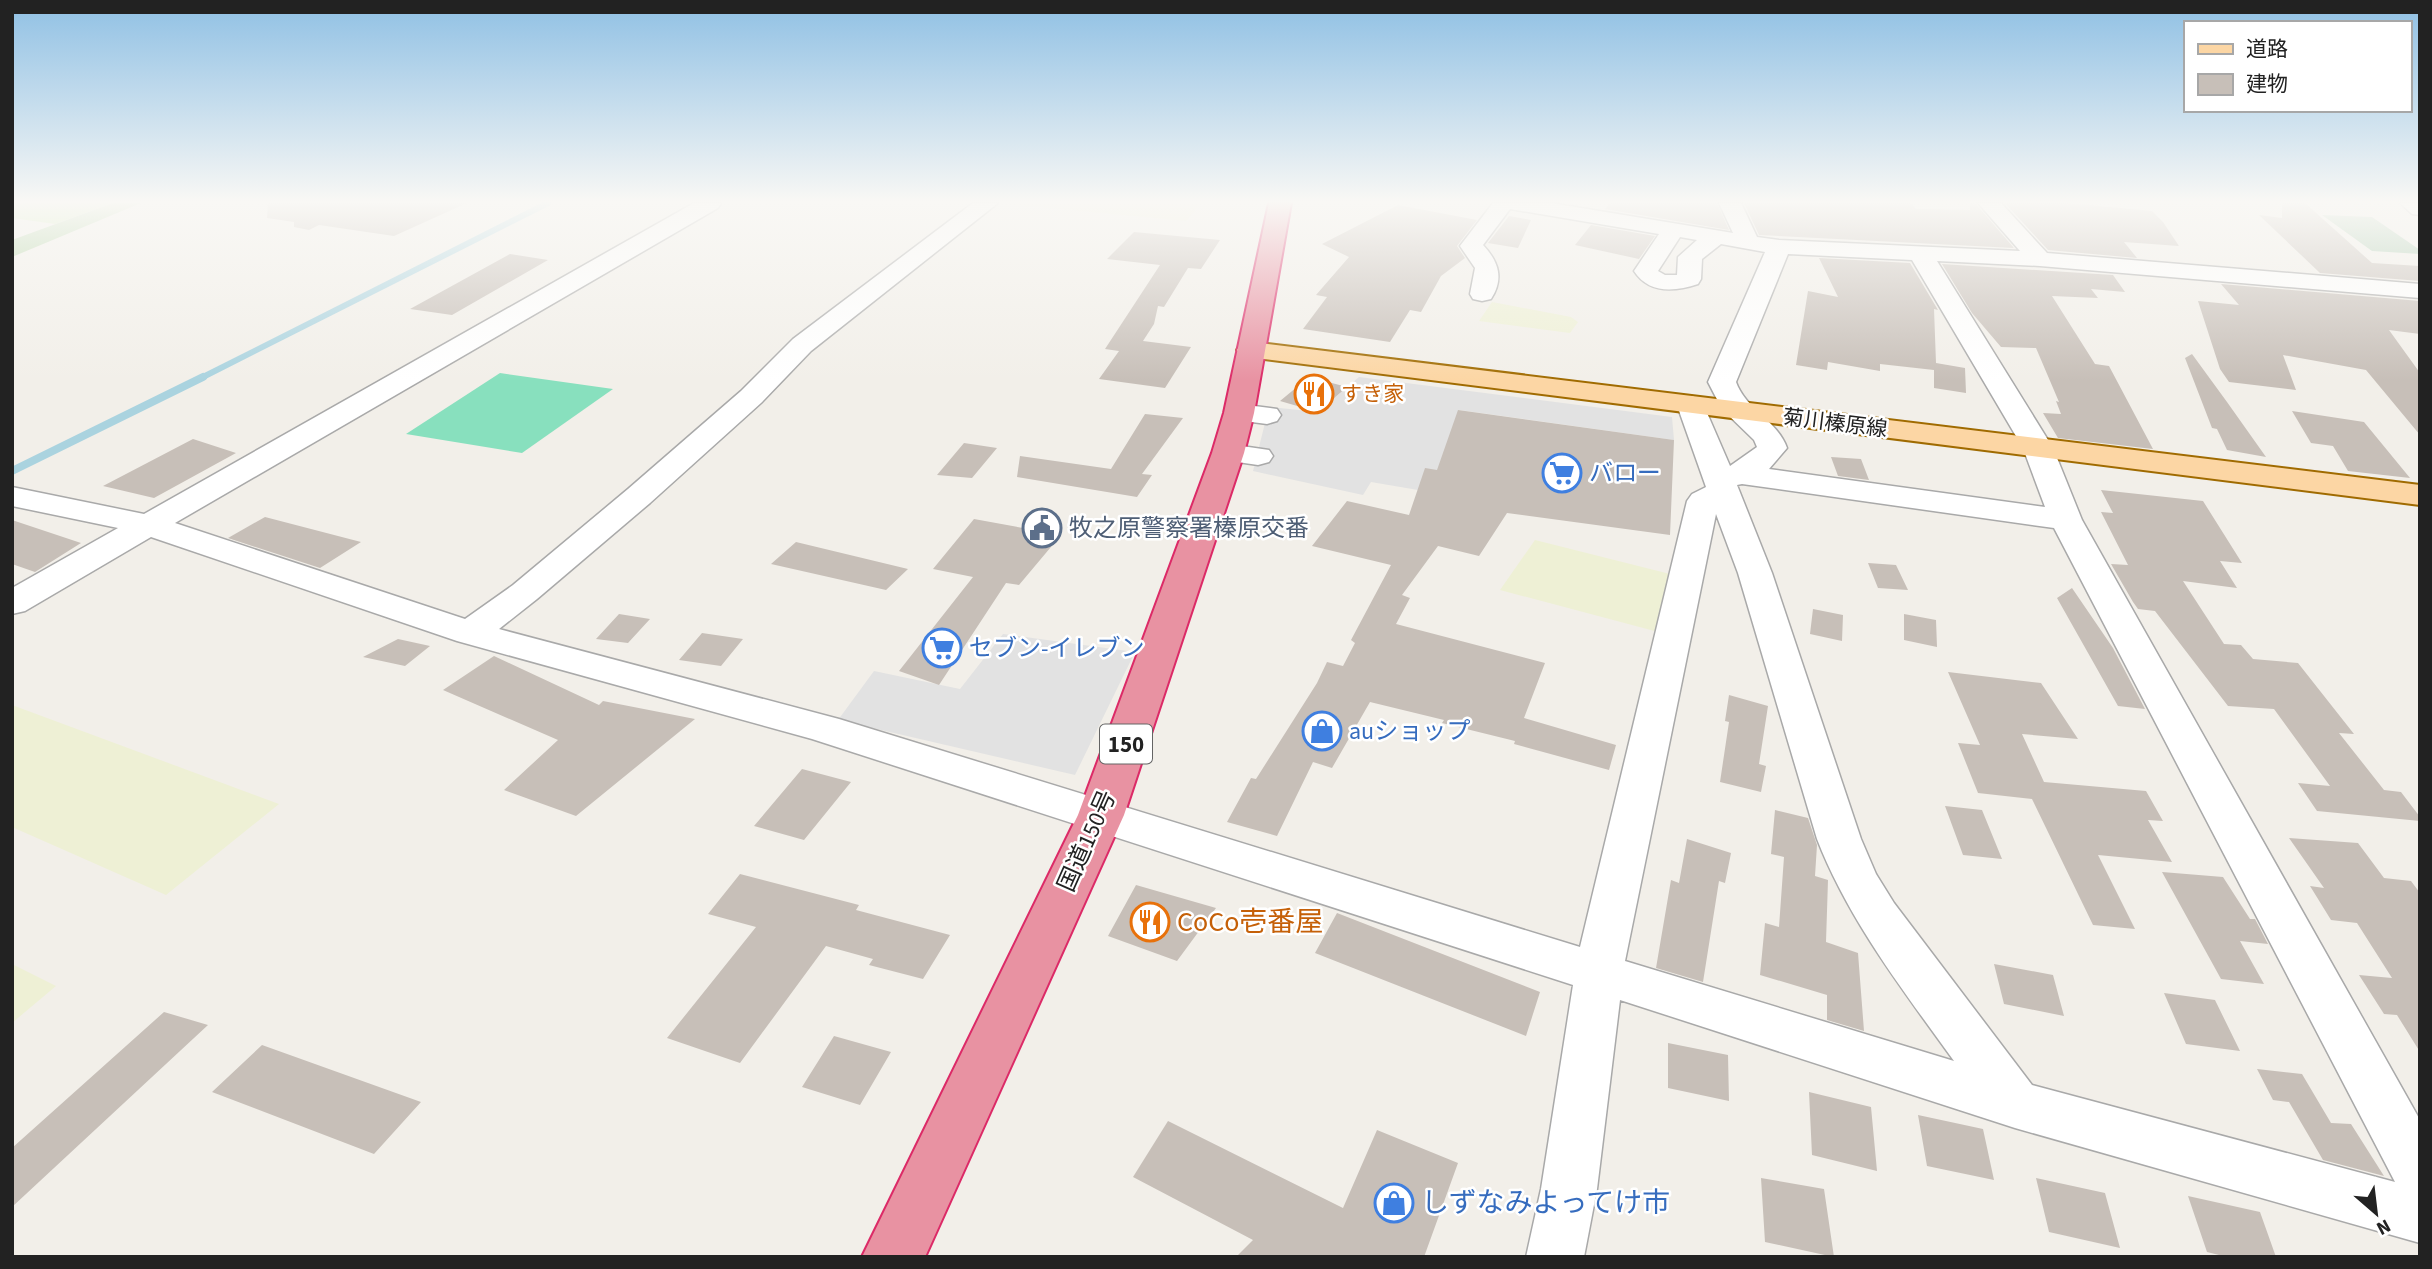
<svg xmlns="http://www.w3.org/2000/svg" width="2432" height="1269" font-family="'Source Sans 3','Noto Sans JP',sans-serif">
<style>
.farmland{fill:#eef0d5}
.grass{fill:#cdebb0}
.forest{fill:#add19e}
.cemetery{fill:#aacbaf}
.pitch{fill:#88e0be}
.parking{fill:#e2e2e2}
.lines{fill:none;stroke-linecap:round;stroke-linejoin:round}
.stream-far1{stroke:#aad3df;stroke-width:6}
.stream{stroke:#aad3df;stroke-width:8}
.building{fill:#c7bfb8}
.minor-casing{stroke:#a9a9a9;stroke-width:3}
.major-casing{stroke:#a06b00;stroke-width:4}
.highway-casing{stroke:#dc2a67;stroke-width:4}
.minor{fill:#fff;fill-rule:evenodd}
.major{fill:#fcd6a4;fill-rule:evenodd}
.highway{fill:#e892a2;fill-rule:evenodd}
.labels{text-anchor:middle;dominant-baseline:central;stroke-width:5;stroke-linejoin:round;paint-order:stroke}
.far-food-label{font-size:21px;fill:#c56008;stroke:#fff;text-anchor:start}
.far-street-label{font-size:21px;fill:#222;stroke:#fff}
.shield{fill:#fff;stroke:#646464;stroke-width:2}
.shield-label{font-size:23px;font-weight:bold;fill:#222}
.shop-label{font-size:24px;fill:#366cbe;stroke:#fff;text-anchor:start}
.service-label{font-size:24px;fill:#4e5e75;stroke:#fff;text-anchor:start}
.street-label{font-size:24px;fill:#222;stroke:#fff}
.near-food-label{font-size:28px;fill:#c56008;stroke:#fff;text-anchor:start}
.near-shop-label{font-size:28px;fill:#366cbe;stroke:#fff;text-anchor:start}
</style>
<rect width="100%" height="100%" fill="#f2efe9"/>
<path class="farmland" d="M998,203h203l-15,18z
M1492,302l79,15 7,5 -8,11 -91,-12z
M1535,540l135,34 -8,59 -162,-43z
M12,705l267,99 -113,91 -154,-68z
M12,964l44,22 -44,37z"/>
<path class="grass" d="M12,203h101l-58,21 -43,-6z"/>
<path class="forest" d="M113,203h28l-129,54v-17z"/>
<path class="cemetery" d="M2322,215l50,2 48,33v4l-48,-3z"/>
<path class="pitch" d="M500,373l113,16 -91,64 -116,-19z"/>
<path class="parking" d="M1359,377l313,40 2,23 -215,-30 -8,22 -2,40 -31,18 -47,-8 -8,13 -110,-24 16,-64 49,5z
M1003,634l132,18 -60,123 -237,-55 36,-49 86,18z"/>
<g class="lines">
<path class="stream-far1" d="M199,379l349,-176"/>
<path class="stream" d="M12,471l191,-94"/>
</g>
<path class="building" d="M268,203h199l-73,33 -75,-11 -10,5 -15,-3v-5l-27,-4z
M1610,203h107l12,27 -124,-21z
M1744,203h167l5,6 54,1v-7h5l39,45 -255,-13z
M2005,203h62l85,8 11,11 16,24 -55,-4 13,16 -89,-8z
M2282,203h23l67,60 48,3v15l-100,-8 -61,-58 23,3z
M1398,205l79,15 -20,26 8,12 -24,18 -20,36 -11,-2 -20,32 -87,-13 24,-32 -11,-2 33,-38 -27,-13z
M1509,216l22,4 -13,28 -30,-5z
M1591,225l64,11 -16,23 -64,-14z
M1134,232l86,8 -19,29 -13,-1 -24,39 -6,-1 -4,18 -11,17 48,6 -26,41 -66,-9 20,-28 -14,-2 55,-84 -53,-6z
M510,254l38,6 -96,55 -42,-6z
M1819,258l91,5 28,47 -4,-1 2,54 29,5 1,25 -32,-5v-18l-54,-6v7l-52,-9 -1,8 -31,-5 12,-74 30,6z
M1942,264l171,11 12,17 -34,-3 7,9 -46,-2 43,68 14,2 44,83 -95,-11 -15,-25 18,1 -5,-13 3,1 -23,-54 -35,-1 -29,-34z
M2221,284l199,17v33l-31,-4 31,43v62l-54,-65 -83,-15 13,35 -67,-8 -9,-13 -22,-68 41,4z
M2192,354l35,48 39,55 -39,-7 -10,-21 -5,-1 -27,-70z
M1309,377l38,10 -29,25 -38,-11z
M1458,410l216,30 -4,95 -163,-22 -28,43 -41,-10 -36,49 8,3 -14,26 149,39 -21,55 92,27 -7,25 -95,-26 1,-3 -73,-18 2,-3 -74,-18 -38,66 -19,-6 -36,74 -50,-14 24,-44 5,1 61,-96 10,-21 16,4 12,-23 -4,-3 40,-75 -79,-19 35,-45 62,14 16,-47 12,2z
M2292,411l72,11 46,56 -62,-7 -15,-25 -22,-3z
M1145,414l38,4 -41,56 10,1 -15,22 -120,-20 3,-21 91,13z
M193,439l43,14 -82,45 -51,-12z
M964,443l33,5 -25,30 -35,-3z
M1831,457l30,2 8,21 -31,-4z
M2101,490l102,11 39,62 -22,-2 17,27 -54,-7 41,63 17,1 12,14 45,4 56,71 -15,-1 45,57 17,2 19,25v4l-103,-10 -19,-28 32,3 -56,-77 -46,-3 -73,-95 -17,-2 -5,-7 -22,-38 17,1 -27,-53 12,1z
M265,517l96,25 -41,26 -92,-30z
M974,519l87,16 -42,50 -13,-2 -67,102 -40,-14 74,-94 -40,-8z
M12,520l69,23 -46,29 -23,-8z
M796,542l112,27 -22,21 -115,-26z
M1868,563l28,2 12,25 -30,-2z
M2072,588l41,60 32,61 -27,-3 -61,-108z
M1813,609l30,6 -1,26 -32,-7z
M619,614l31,5 -22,24 -32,-4z
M1904,614l32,6 1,27 -33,-7z
M702,633l41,6 -22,27 -42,-6z
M398,639l32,7 -25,20 -42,-9z
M494,656l105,49 4,-4 92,18 -119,97 -72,-26 54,-50 -115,-50z
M1948,672l93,11 37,56 -56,-5 22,48 102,9 17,30 -15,-1 24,42 -74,-7 37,74 -42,-4 -61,-126 -54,-6 -20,-50 22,2z
M1729,695l39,11 -9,58 7,2 -5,26 -41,-10 9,-60 -4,-1z
M802,769l49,13 -47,58 -50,-14z
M1945,806l37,4 20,49 -39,-4z
M1775,810l33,8 9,27 -2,31 13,4 -2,62 32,11 6,78 -37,-11v-25l-67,-20 5,-52 14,4 5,-70 -13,-3z
M2289,838l69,5 26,35 27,3 9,12v159l-23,-37 -13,-1 -25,-39 33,3 -35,-55 -26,-3 -21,-34 14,2z
M1687,839l44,14 -6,30 -6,-2 -16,101 -47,-14 15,-88 8,3z
M2162,872l61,5 27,42h5l13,25 -28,-3 24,43 -43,-5z
M740,874l119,31 -3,5 94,25 -27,44 -54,-14 4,-6 -47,-13 -86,117 -73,-25 89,-111 -48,-13z
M1136,885l80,23 -39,53 -69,-25z
M1337,913l203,79 -14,44 -211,-83z
M1994,964l59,11 11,41 -60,-12z
M2164,993l51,7 25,51 -54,-7z
M164,1012l44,13 -196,182v-59z
M834,1036l57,16 -31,53 -58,-18z
M1668,1043l60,12 1,46 -61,-13z
M262,1045l159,57 -47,52 -162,-62z
M2257,1069l45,5 29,49 20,1 33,52 -61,-16 -34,-58 -16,-2z
M1809,1092l62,15 6,64 -65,-16z
M1918,1115l65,14 11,51 -67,-14z
M1168,1121l175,87 34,-78 81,33 -34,94h-188l17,-17 -120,-63z
M1761,1178l63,11 10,68 -69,-15z
M2036,1178l69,15 15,55 -71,-16z
M2188,1196l72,16 16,45h-49l-20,-5z"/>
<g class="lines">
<defs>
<path id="minor" d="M694,203h27l-3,5 -543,315 290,96 48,-34 115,-96 113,-98 52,-52 180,-136h25l-187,148 -50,52 -111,100 -113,96 -38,30 340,90 741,228 107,-446 5,-7 14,-7 -29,-82 4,-6 10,-3 10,3 29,67 27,-19 -3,-7 -32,-31 -14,-27 57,-130 -44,-8 -19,15 -1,20 -3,5c-24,8 -49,10 -64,-13l25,-37 -149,-25 -27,36c16,17 21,34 8,54l-9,2 -9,-2 -3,-5 5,-26 -15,-22 33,-43h58l182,30 -14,-30h22l16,34 22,3 241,11 -42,-48h23l46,50 373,31v14l-380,-32 -103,-5 116,187 29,72 338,600v123l-405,-115 -395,-128 -23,189 -13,68h-58l15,-68 32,-204 -761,-246 -355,-98 -306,-104 -126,74 -13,3v-26l106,-60 -106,-22v-19l132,27zM1680,237l17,3 -19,17 -1,18h-12l-7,-4zM1788,254l124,6 111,188 22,59 -276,-38 18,-21c-10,-28 -41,-38 -51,-66zM1742,484l312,44 341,654 -363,-97 -138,-182 -18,-29 -15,-35 -89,-266 -35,-88zM1716,514l22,59 79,266c32,82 86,151 137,222l-329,-100z
M2400,203h20v12l-8,-1z
M1239,404l38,5 4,6 -4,6 -10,3 -38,-5 -4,-6 4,-6z
M1228,444l41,6 4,6 -4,6 -11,3 -41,-6 -4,-6 4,-6z"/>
<path id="major" d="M1251,342l1169,143v20l-1179,-149 -4,-6 4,-6z"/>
<path id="highway" d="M1269,203h22l-37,210 -10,40 -120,362 -199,442h-63l216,-442 134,-362 12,-40z"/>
</defs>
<use href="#minor" class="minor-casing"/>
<use href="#major" class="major-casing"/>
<use href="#highway" class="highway-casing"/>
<use href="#minor" class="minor"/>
<use href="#major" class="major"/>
<use href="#highway" class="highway"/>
</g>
<linearGradient id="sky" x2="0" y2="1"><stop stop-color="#8fc0e4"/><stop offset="0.53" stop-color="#f9f8f5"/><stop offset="1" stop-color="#f9f8f5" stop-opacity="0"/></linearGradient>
<rect width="2432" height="381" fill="url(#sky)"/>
<defs>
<symbol id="restaurant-ring" viewBox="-11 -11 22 22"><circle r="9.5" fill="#fff" stroke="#e8710a" stroke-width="1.5"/><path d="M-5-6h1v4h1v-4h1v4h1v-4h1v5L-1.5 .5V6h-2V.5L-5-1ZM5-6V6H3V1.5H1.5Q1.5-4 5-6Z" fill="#e8710a"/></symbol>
<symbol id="supermarket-ring" viewBox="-11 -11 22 22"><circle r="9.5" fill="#fff" stroke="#3f7fe0" stroke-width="1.5"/><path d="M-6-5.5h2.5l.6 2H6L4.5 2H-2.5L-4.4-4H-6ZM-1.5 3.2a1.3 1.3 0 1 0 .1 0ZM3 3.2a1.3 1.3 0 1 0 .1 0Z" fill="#3f7fe0"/></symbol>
<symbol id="civic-ring" viewBox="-11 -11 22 22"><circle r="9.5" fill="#fff" stroke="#5c6f8a" stroke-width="1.5"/><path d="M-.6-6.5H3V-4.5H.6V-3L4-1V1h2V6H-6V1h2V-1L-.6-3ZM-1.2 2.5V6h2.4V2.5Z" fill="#5c6f8a"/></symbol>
<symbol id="shop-ring" viewBox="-11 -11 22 22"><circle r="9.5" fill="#fff" stroke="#3f7fe0" stroke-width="1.5"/><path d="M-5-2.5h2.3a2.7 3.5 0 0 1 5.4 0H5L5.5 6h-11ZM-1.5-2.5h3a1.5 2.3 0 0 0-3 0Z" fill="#3f7fe0"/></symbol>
</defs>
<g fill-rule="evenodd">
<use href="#restaurant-ring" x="1292" y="372" width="44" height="44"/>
<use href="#supermarket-ring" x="1540" y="451" width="44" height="44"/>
<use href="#civic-ring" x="1020" y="506" width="44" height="44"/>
<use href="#supermarket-ring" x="920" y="626" width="44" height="44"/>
<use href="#shop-ring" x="1300" y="709" width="44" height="44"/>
<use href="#restaurant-ring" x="1128" y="900" width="44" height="44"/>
<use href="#shop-ring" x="1372" y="1181" width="44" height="44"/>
</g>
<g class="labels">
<g class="far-food-label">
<text x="1341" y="394">すき家</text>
</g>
<g class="far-street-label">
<text transform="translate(1835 423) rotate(7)">菊川榛原線</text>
</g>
<rect class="shield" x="1100" y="724.5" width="52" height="39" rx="5"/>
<g class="shield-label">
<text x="1126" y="744">150</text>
</g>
<g class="shop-label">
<text x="1589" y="473">バロー</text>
<text x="969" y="648">セブン-イレブン</text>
<text x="1349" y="731">auショップ</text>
</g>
<g class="service-label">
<text x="1069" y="528">牧之原警察署榛原交番</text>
</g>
<g class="street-label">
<text transform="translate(1087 841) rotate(-66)">国道150号</text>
</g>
<g class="near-food-label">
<text x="1177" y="922">CoCo壱番屋</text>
</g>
<g class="near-shop-label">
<text x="1421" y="1203">しずなみよってけ市</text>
</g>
</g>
<rect width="2432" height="1269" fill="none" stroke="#222222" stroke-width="28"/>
<rect x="2184" y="21" width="228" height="91" fill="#ffffff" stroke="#a7a7a7" stroke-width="2"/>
<rect x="2198" y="44" width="35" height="10" fill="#fcd6a4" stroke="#a7a7a7" stroke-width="2"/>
<text x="2246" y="56" font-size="21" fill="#222222">道路</text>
<rect x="2198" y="74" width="35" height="21" fill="#c7bfb8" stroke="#a7a7a7" stroke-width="2"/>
<text x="2246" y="91" font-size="21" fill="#222222">建物</text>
<g transform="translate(2376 1213) rotate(152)" stroke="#ffffff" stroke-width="5" paint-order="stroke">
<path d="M0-5L12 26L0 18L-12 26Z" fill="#222222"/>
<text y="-10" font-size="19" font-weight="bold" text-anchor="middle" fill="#222222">N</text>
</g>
</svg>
